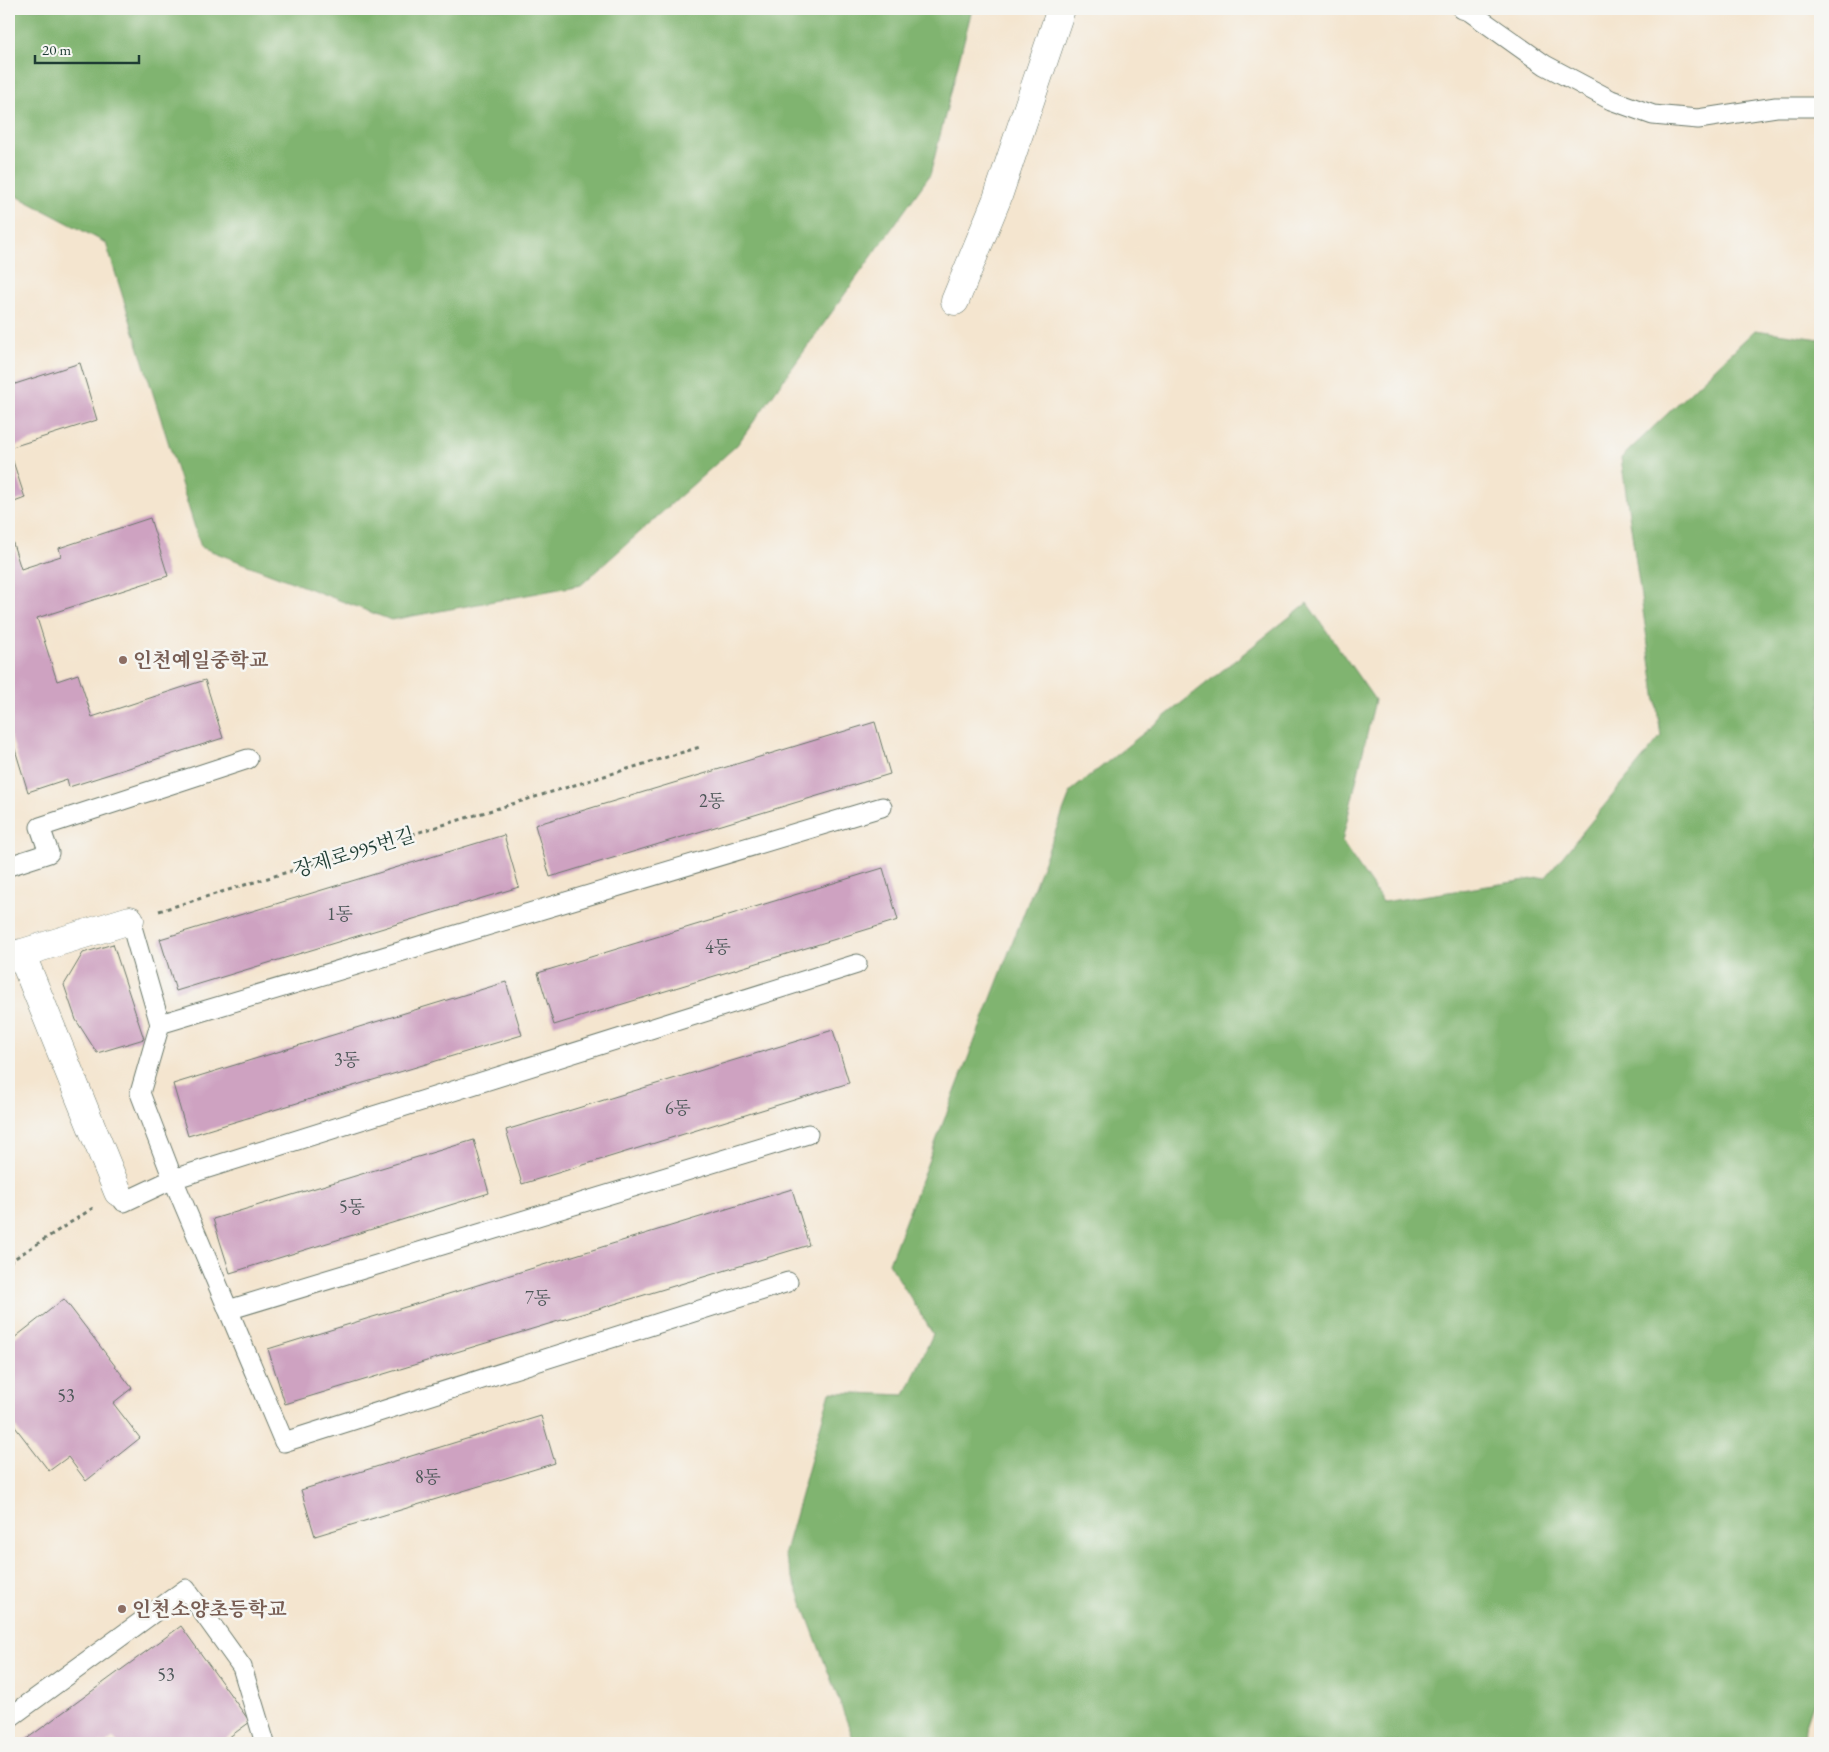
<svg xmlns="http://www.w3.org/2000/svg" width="1829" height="1752" font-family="'EB Garamond','Noto Serif KR',serif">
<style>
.forest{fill:#80b470;stroke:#507852}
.building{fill:#cea2c1}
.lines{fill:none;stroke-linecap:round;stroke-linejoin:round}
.lane-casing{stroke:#6a786a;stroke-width:21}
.street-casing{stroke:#6a786a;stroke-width:29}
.path{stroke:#6a786a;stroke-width:3;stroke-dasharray:4 4;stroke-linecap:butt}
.lane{stroke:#fff;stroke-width:19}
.street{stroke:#fff;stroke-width:28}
.education-dot{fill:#8d6e63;stroke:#f6f6f2;stroke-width:2}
.labels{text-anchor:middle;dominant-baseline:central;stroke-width:5;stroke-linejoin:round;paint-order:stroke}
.number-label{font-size:18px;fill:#4b5657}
.education-label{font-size:20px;font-weight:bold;fill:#785e54;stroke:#f6f6f2;text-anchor:start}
.street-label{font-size:20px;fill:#1f3d34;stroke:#f6f6f2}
</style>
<rect width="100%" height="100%" fill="#f6f6f2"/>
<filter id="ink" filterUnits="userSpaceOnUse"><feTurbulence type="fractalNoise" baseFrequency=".02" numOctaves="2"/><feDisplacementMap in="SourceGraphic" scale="10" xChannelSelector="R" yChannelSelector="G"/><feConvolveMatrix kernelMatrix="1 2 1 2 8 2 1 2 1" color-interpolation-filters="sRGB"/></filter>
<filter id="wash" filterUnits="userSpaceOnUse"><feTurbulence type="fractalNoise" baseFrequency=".0096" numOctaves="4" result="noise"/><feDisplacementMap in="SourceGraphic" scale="20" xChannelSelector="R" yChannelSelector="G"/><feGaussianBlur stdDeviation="1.12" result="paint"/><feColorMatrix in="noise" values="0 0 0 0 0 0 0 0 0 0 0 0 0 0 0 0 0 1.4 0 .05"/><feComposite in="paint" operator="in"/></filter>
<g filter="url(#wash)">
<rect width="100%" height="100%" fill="#f4e5cf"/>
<path class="forest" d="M9,9h963l-42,166 -193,270 -156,140 -190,35 -190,-73 -95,-304 -97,-51z
M1755,330l65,9v1346l-2,3 -13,39 -1,16h-949l-71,-188 46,-163 75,3 28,-61 -44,-71 182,-472 236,-188 68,97 -33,142 41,60 163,-25 115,-141 -40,-278z"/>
<g id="blocks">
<path class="building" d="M80,363l17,57 -88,28v-62z
M9,449l16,49 -16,6z
M150,518l18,58 -131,42 20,63 21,-7 14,43 113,-37 18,58 -154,49 -2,-8 -39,13 -19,-62v-199l12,38 40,-13 -2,-8z
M875,722l15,52 -340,103 -15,-52z
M504,835l15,52 -343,104 -16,-52z
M883,868l15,52 -344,105 -16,-52z
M113,944l31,95 -47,14 -21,-33 -12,-35 19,-32z
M506,982l16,53 -334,101 -15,-52z
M833,1030l16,53 -327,101 -16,-54z
M474,1140l15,53 -259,80 -17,-54z
M792,1189l17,56 -524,159 -17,-55z
M64,1299l68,89 -19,15 27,35 -54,43 -18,-24 -19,14 -40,-52v-77z
M541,1416l14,47 -240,73 -14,-46z
M181,1626l69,96 -29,21h-104l-4,-5 -7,5h-85z"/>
</g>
</g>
<g filter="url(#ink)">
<use href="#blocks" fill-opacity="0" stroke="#6a786a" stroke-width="1"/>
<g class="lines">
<defs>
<path id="lane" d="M1462,9l7,2 76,54 66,35 42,15 45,4 78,-12h44
M9,866l40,-13 -9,-26 208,-68
M130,920l30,104 -20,69 33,86 111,263 504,-160
M160,1024l722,-217
M118,1192l6,10 49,-23 684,-215
M228,1310l580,-176
M9,1718l177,-129 56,78 23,76"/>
<path id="street" d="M955,301l42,-102 64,-190
M21,953l97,239
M9,957l121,-37"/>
</defs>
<use href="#lane" class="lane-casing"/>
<use href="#street" class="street-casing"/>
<path class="path" d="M159,911l541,-164
M9,1262l84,-54"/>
<use href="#lane" class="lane"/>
<use href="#street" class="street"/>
</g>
</g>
<g class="education-dot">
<circle cx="123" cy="660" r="5"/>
<circle cx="122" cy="1609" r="5"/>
</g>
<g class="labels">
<g class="number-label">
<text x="712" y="800">2동</text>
<text x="340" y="913">1동</text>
<text x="718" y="946">4동</text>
<text x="347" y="1059">3동</text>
<text x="678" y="1107">6동</text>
<text x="352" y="1206">5동</text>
<text x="538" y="1297">7동</text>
<text x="66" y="1395">53</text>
<text x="428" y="1476">8동</text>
<text x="166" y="1674">53</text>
</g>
<g class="education-label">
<text x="133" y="660">인천예일중학교</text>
<text x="132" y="1609">인천소양초등학교</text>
</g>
<g class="street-label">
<text transform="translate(354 852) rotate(-17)">장제로995번길</text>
</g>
</g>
<rect width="1829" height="1752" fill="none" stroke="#f6f6f2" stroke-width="30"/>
<path d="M35 55v8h104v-8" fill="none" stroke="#1f3d34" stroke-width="2.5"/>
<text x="42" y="55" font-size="15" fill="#1f3d34" stroke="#f6f6f2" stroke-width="4" paint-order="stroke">20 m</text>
</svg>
